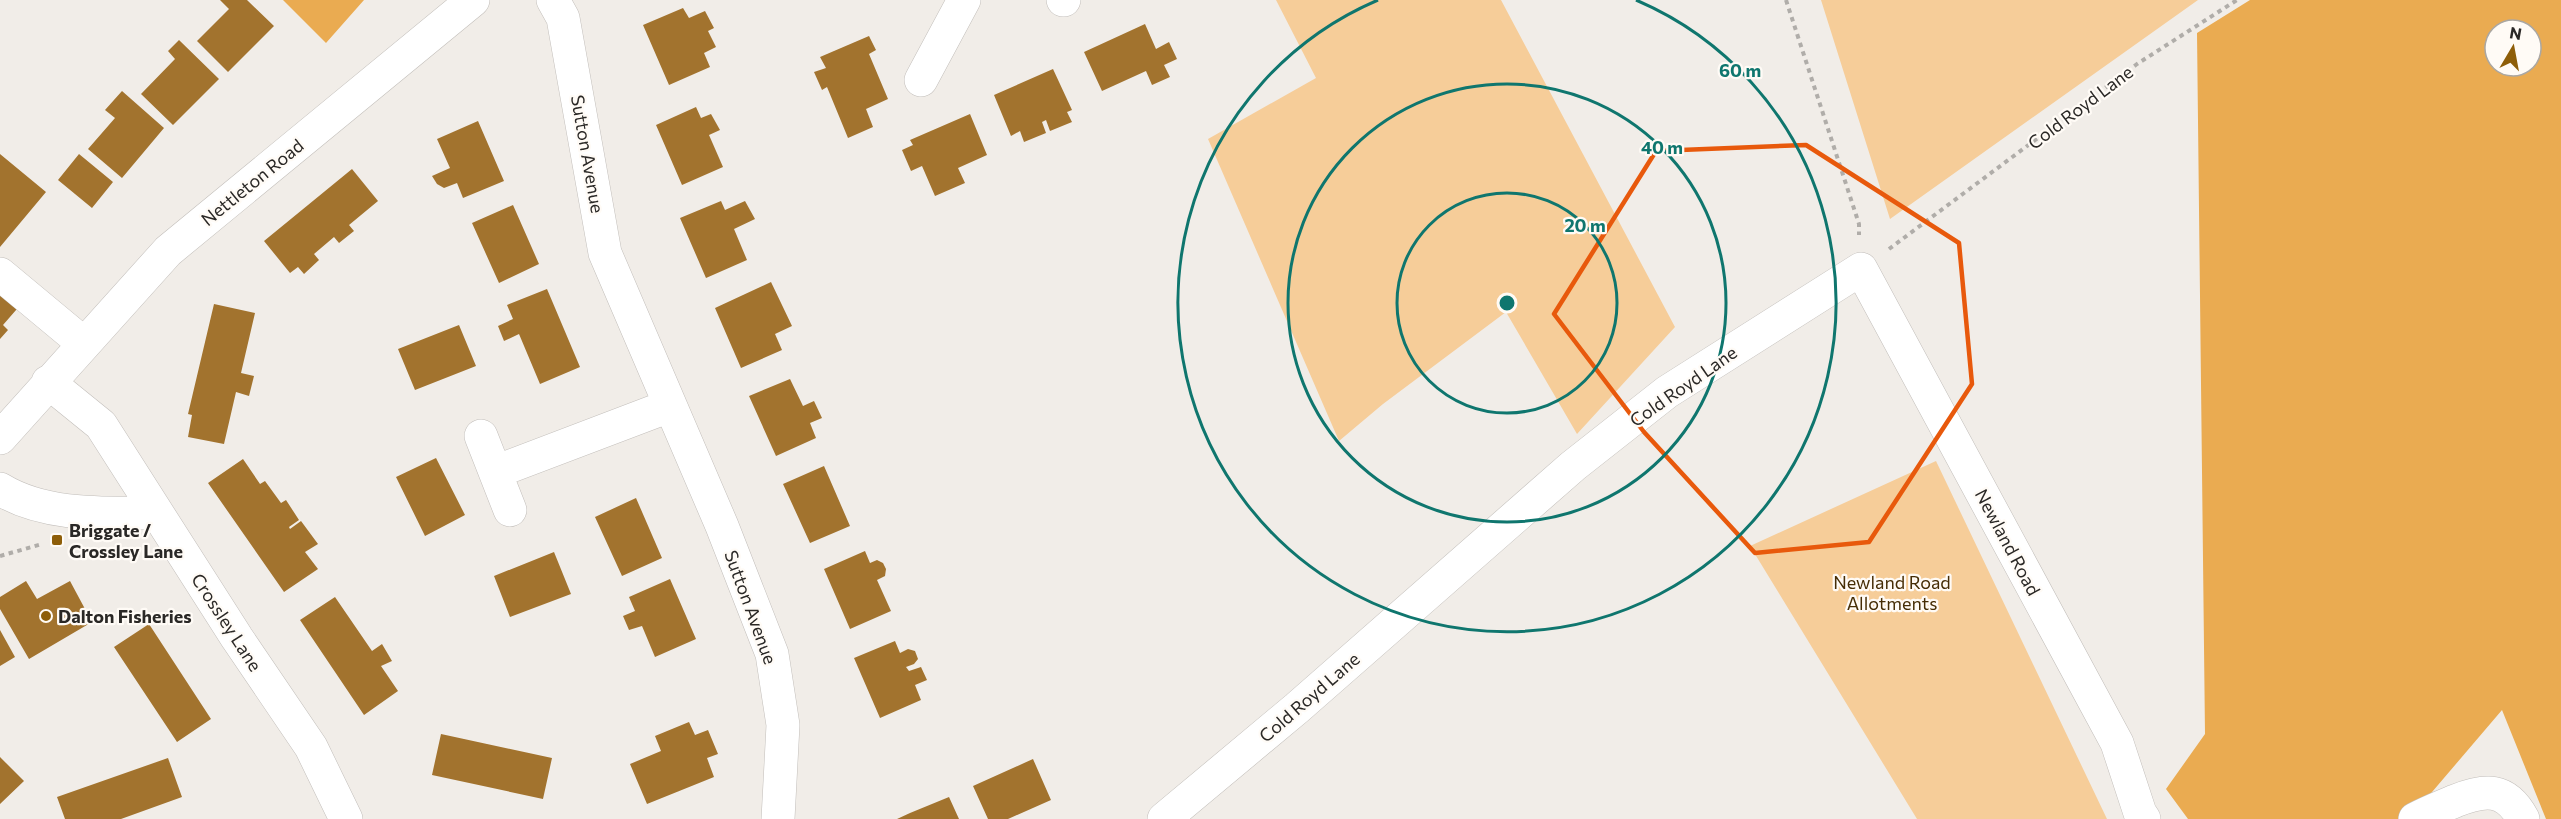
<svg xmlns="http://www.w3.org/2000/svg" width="2561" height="819" font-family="Commissioner,sans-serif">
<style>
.green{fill:#f6cd99}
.forest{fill:#eaab51;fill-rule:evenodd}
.building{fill:#a2732e}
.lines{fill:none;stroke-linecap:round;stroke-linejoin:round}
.minor-casing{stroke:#c2beba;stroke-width:34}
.path{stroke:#b0ada9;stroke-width:4;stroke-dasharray:4.5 4.5;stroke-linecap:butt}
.minor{stroke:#fff;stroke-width:33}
.marked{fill:none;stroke:#e8590c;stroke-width:4.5;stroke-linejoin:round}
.ring{fill:none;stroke:#0f766e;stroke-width:3}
.poi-dot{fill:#8e5e09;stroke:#fffbf6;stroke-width:2}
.labels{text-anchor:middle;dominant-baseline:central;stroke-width:4.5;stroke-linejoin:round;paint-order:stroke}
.street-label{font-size:18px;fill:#2a2826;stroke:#fffbf6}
.poi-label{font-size:18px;font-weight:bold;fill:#2a2826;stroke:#fffbf6;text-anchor:start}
.park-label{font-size:18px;fill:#462d05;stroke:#fffbf6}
.centre{fill:#0f766e;stroke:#fffbf6;stroke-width:3}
.ring-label{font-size:18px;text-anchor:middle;font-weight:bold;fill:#0f766e;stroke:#fffbf6;stroke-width:4.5;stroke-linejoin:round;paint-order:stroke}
</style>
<rect width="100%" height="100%" fill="#f1ede8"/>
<path class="green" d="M1276,0h225l174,327 -98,107 -71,-122 -123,92 -44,37 -131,-302 108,-61z
M1821,0h377l-308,219z
M1936,461l171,358h-190l-167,-273z"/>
<path class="forest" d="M283,0h81l-38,43z
M2250,0h311v819h-15l-44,-109 -93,109h-221l-22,-30 39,-55 -8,-701zM2495,30h36v36h-36z"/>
<path class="building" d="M220,0h27l27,26 -46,46 -31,-31 32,-32z
M683,8l6,10 16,-7 9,17 -6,3 8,16 -12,6 6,14 -41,18 -26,-60z
M1145,24l11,25 13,-7 8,17 -13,6 6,12 -18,8 -6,-14 -44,20 -18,-39z
M869,36l7,14 -7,4 19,45 -22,10 7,18 -25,11 -21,-51 -5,3 -8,-18 12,-4 -6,-11z
M179,40l40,39 -46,46 -32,-31 34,-35 -7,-8z
M1053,69l19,41 -5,2 5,10 -22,9 -4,-11 -4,2 4,11 -22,9 -4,-11 -9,5 -17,-41z
M122,91l42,37 -42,50 -34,-29 27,-31 -10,-8z
M696,107l5,11 10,-4 9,16 -11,5 14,32 -41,18 -26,-60z
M970,114l17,41 -29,13 7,15 -30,13 -13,-30 -11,5 -9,-21 11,-5 -3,-5z
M478,121l26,60 -41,17 -6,-15 -13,5 -7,-4 -5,-8 18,-8 -13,-29z
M0,154l46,38 -46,55z
M79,154l34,28 -21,26 -34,-28z
M352,169l26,32 -29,24 5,6 -15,12 -5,-6 -20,17 5,6 -15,14 -6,-7 -8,6 -26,-32z
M721,201l4,9 20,-9 10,18 -21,10 13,31 -41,18 -26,-60z
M513,205l26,59 -40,19 -27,-60z
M0,281l23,21 -20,23 5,5 -8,9z
M771,282l21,44 -17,8 7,16 -41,18 -26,-60z
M547,289l33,78 -40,17 -21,-50 -15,7 -6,-15 15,-7 -6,-14z
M214,304l41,9 -14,60 13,3 -5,20 -13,-4 -12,52 -36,-7 4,-22 -4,-1z
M459,325l17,41 -61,24 -17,-41z
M790,379l13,27 11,-5 8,17 -12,5 6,15 -40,18 -27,-60z
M436,458l29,57 -40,21 -29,-59z
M243,459l17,25 5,-3 16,22 5,-3 13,20 -10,7 1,2 11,-8 17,23 -13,8 13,17 -34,23 -76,-109z
M824,466l26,60 -40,17 -27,-59z
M636,498l26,60 -40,18 -27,-59z
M865,551l5,12 7,-3 6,3 3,6 -1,7 -8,4 14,31 -41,18 -26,-60z
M554,552l17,42 -61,23 -16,-41z
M670,579l26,60 -41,18 -13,-31 -13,4 -6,-14 12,-5 -6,-14z
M26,581l11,18 33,-18 22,41 -63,37 -29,-50v-12z
M335,597l37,54 10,-7 10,17 -11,5 17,25 -34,24 -64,-95z
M149,624l62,95 -34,23 -63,-95z
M0,630l15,27 -15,9z
M895,641l5,12 8,-4 7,2 3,8 -4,5 -8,3 3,4 12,-4 6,13 -12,5 6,15 -41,18 -26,-60z
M689,722l6,13 13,-5 10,24 -11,4 7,19 -67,27 -17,-40 31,-13 -6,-15z
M441,734l111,24 -9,41 -111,-24z
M0,757l24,24 -24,23z
M168,758l14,39 -61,22h-56l-8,-22z
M1033,759l18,41 -43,19h-20l-15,-33z
M949,797l10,22h-62l13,-6z"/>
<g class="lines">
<defs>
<path id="minor" d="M553,0l10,18 42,235 117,273 50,128 11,71 -5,94
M1063,0h1
M921,80l43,-80
M0,274l83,69
M48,382l53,43 136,213 74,109 35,72
M481,436l29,74
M0,438l168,-187 305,-251
M495,472l174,-66
M0,489c46,28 105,24 157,24
M1164,819l133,-111 276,-242 94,-74 194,-123 256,474 23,70 4,6
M2415,819c13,-7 26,-12 40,-18 30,-12 51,-14 68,18"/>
</defs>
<use href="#minor" class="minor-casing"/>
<path class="path" d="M1786,0l73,224v11
M1889,249l248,-185 100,-64
M0,556l42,-12"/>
<use href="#minor" class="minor"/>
</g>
<path class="marked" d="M1806,145l153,98 13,141 -103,158 -114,11 -111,-121 -90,-118 102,-163z"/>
<g class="ring">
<circle cx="1507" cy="303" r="110"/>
<circle cx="1507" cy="303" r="219"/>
<path d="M1636 0A329 329 0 1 1 1378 0"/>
</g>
<g class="poi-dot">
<rect x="51" y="534" width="12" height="12" rx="3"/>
<circle cx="46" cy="616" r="6"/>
</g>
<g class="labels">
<g class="street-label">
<text transform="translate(2080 107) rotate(-37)">Cold Royd Lane</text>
<text transform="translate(588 154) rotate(80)">Sutton Avenue</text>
<text transform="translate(252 182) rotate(-39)">Nettleton Road</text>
<text transform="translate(1683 386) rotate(-35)">Cold Royd Lane</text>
<text transform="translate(2008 542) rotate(62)">Newland Road</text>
<text transform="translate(751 607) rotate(70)">Sutton Avenue</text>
<text transform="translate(227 622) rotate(57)">Crossley Lane</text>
<text transform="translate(1309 697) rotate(-41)">Cold Royd Lane</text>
</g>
<g class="poi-label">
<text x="69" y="530">Briggate /<tspan x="69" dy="21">Crossley Lane</tspan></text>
<text x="58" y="616">Dalton Fisheries</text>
</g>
<g class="park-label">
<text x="1892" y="582">Newland Road<tspan x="1892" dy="21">Allotments</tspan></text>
</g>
</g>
<circle cx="1507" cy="303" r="9" class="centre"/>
<g class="ring-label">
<text x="1740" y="77">60 m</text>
<text x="1662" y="154">40 m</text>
<text x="1585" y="232">20 m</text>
</g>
<g transform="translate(2513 48) rotate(10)"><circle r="28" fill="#fffbf6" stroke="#aaa7a3" stroke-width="1.5"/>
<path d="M0-4.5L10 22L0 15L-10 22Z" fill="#8e5e09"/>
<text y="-9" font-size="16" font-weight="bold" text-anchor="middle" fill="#2a2826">N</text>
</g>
</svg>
